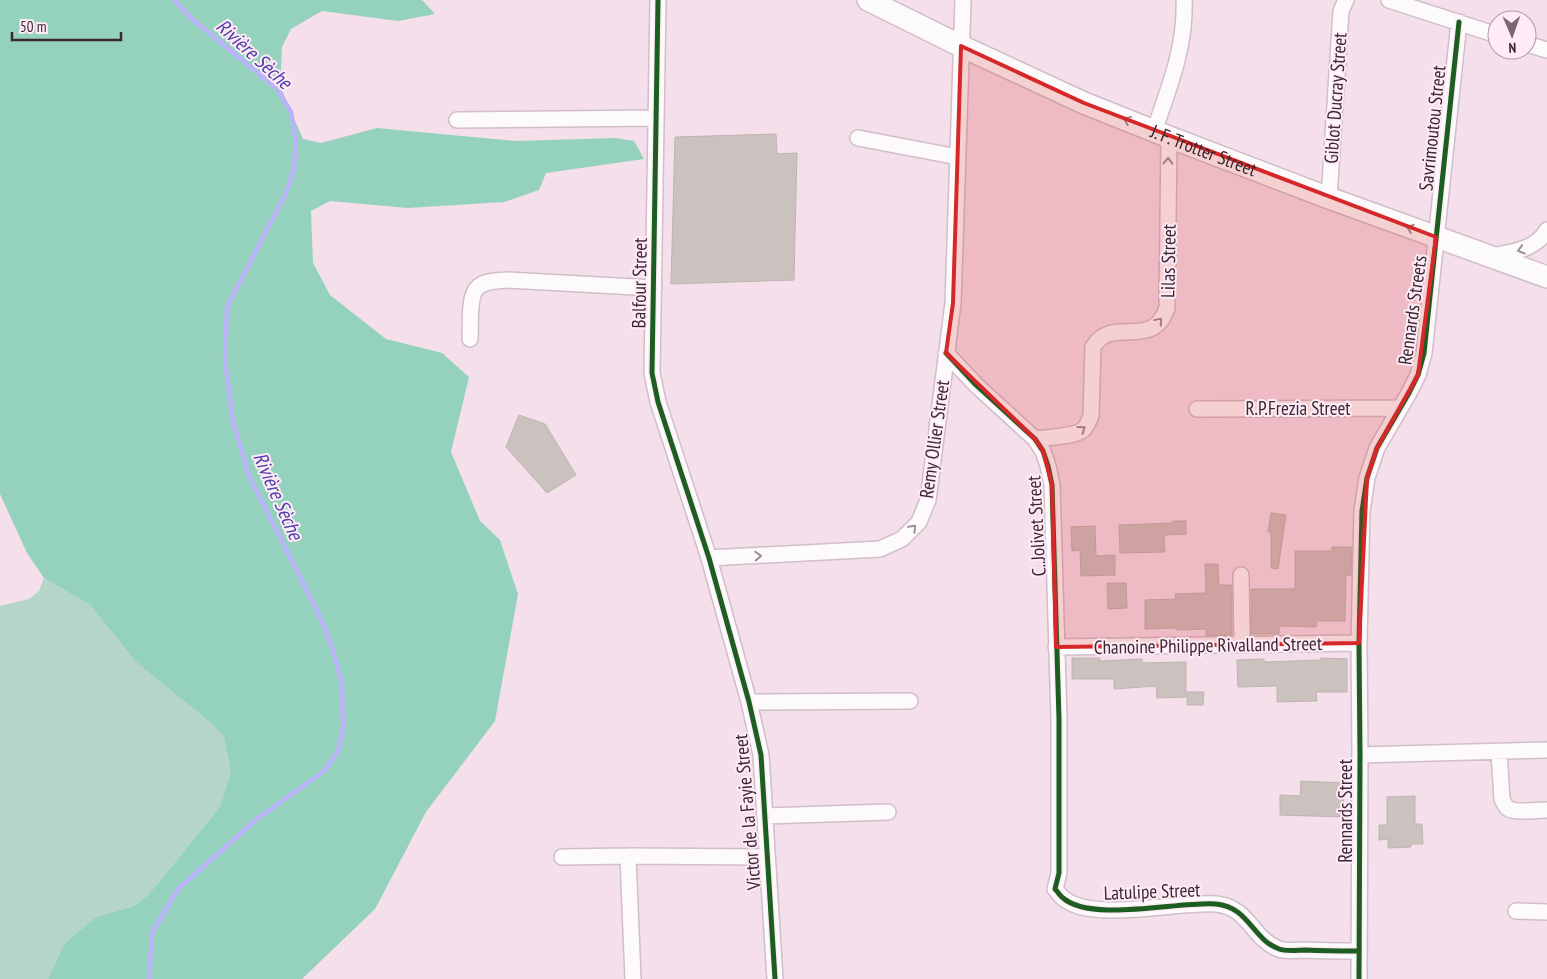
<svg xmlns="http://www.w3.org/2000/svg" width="1547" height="979" font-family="'PT Sans Narrow',sans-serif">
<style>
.green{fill:#b4d5c7}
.forest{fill:#95d2bd}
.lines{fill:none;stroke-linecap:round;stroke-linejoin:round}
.stream{stroke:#bbb3f9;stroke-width:4.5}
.building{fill:#cbc1be;stroke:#beb4b0}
.street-casing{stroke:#d0bec8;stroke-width:18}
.secondary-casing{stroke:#d0bec8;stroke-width:24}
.street{stroke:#fdfafc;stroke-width:15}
.secondary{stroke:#fdfafc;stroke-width:21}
.cycleway-casing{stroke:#feebf5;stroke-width:8}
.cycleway{stroke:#1b5e20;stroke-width:5}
.oneway{stroke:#9b9096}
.marked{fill:#d62828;fill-opacity:0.2;stroke:#d62828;stroke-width:4;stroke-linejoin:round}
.labels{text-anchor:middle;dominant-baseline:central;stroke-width:4;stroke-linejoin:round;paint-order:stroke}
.street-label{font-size:19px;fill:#392731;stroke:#feebf5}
.water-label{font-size:20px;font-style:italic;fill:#4f3fab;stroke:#feebf5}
</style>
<rect width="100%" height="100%" fill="#f4dfeb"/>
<path class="green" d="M44,578l46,27 47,58 74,60 13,14 7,35 -11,35 -71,87 -15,12 -38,11 -32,27 -16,35h-48v-373l29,-7 10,-8z"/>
<path class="forest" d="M0,0h421l2,1 12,13 -37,7 -76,-10 -31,18 -9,18 -2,39 23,53 18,4 56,-15 139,13 99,-3 19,3 10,18 -98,14 -7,17 -35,12 -96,6 -78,-7 -19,10 2,52 17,32 56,44 56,14 27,24 -18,75 29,69 20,19 18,54 -23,127 -69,91 -51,97 -73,70h-254l16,-35 32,-27 38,-11 15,-12 71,-87 11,-35 -7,-35 -13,-14 -74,-60 -47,-58 -46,-27 -17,-25 -27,-59z"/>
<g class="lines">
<path class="stream" d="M149,979l3,-46 26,-44 80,-71 65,-46 15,-20 5,-25 -1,-43 -7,-27 -8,-24 -11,-24 -67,-133 -16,-55 -8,-61 2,-53 60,-116 7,-23 2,-29 -5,-27 -14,-23 -86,-71 -17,-18"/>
</g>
<path class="building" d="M776,134l1,20 20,-1 -3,127 -123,4 4,-147z
M519,415l26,9 31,51 -29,18 -41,-46z
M1271,513l15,2 -8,54 -7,-1v-36h-3z
M1173,521h13v13l-22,1 1,17 -45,1 -1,-28 54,-2z
M1095,526l1,30 19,-1v20l-34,1 -1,-26 -8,1 -1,-24z
M1332,547h20l-1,29 -5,-1 -1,46h-28l-1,6 -37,-1v8h-28v-45h44v-38h37z
M1205,564h13l1,21h13v50l-26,1v-7l-30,1v-2l-31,1v-29l31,-1 -1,-5 31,-1z
M1107,583h19l1,25 -19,1z
M1072,658h28v3l42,-2v4l44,-1v35l-29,1 -1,-12 -42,3v-10h-42z
M1321,658l26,1v33h-31l1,9 -40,1v-16l-39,1 -1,-27 27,-1v3l57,-2z
M1187,692h17l-1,13h-16z
M1301,781l43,2 -1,34 -63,-2v-20l20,1z
M1415,796v28h7l1,20h-12v3l-23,1v-9l-9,1v-15h8v-28z"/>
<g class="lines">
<defs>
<path id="street" d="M658,0l-6,373 6,29 51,156 40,144 12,53 14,224
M1389,0l108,35
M1527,44l20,6
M457,120l199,-2
M1154,131c15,-43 32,-85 30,-131
M858,138l100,19
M1329,198l12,-187 5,-11
M1492,256c21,-4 43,-6 55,-26
M470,339c1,-12 -2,-42 7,-51 7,-8 20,-7 30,-8l147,8
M946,353l30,32 59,54 8,12 5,15 4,19 7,234v154l-4,16c3,3 5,7 8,9 29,25 116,3 153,6 33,3 36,35 63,45 8,3 19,1 27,1 18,1 35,1 53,1
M1197,409l202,-1
M1035,439c13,-2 38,-2 48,-9 4,-4 6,-9 8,-14l2,-69c20,-33 59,5 74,-39l2,-171
M709,558l171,-9 22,-10 17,-17 9,-22 25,-197 10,-303
M1241,575l1,70
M1056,647l303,-4
M749,702l161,-1
M1499,752l3,47c2,4 3,8 7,10 8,4 28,1 38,1
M1360,755l187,-5
M765,816l123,-4
M562,857l66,-1
M1516,911l31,1
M633,979l-5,-123 139,1
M1359,979l1,-224 -1,-112 3,-132 5,-33 10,-30 32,-55 9,-18 6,-22 35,-331"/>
<g id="secondary">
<path id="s1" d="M868,0l93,46 123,57 85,34 160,61 218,79"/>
</g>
</defs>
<use href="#street" class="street-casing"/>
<use href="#secondary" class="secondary-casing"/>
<use href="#street" class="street"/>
<use href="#secondary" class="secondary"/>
<defs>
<path id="cycleway" d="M658,0l-6,373 6,29 51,156 40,144 12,53 14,224
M946,353l30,32 59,54 8,12 5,15 4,19 7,234v154l-4,16c3,3 5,7 8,9 29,25 116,3 153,6 33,3 36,35 63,45 8,3 19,1 27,1 18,1 35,1 53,1
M1359,979l1,-224 -1,-112 3,-132 5,-33 10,-30 32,-55 9,-18 6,-22 35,-331"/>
</defs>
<use href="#cycleway" class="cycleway-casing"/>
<use href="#cycleway" class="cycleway"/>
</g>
<defs><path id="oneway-chevron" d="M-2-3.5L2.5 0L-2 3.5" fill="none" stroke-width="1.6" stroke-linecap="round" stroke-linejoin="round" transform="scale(1.25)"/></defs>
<g class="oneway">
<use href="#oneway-chevron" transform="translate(1127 120) rotate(-158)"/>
<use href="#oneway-chevron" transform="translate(1168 161) rotate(-89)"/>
<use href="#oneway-chevron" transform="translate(1410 228) rotate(-160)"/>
<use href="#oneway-chevron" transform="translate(1521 250) rotate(163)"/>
<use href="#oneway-chevron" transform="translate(1159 321) rotate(-50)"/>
<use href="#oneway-chevron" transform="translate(1082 429) rotate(-36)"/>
<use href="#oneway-chevron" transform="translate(913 528) rotate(-46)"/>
<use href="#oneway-chevron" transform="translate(758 556) rotate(-3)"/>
</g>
<path class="marked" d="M961,46l123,57 352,134 -18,138 -41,73 -10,30 -8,165 -303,4 -4,-162 -9,-34 -8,-12 -89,-86 7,-50z"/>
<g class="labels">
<g class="street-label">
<text transform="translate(1335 98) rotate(-86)">Giblot Ducray Street</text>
<text transform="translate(1432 128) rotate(-84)">Savrimoutou Street</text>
<text stroke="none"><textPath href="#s1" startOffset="368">J. F. Trotter Street</textPath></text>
<text transform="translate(1168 261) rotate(-89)">Lilas Street</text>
<text transform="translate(639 283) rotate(-89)">Balfour Street</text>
<text transform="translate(1412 310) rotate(-82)">Rennards Streets</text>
<text x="1298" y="408">R.P.Frezia Street</text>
<text transform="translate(934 439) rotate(-82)">Remy Ollier Street</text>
<text transform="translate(1036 526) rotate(-93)">C..Jolivet Street</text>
<text transform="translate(1208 645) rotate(-1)">Chanoine Philippe Rivalland Street</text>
<text transform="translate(1345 811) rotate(-90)">Rennards Street</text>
<text transform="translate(747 812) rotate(-95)">Victor de la Fayie Street</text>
<text transform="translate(1152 891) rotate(-2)">Latulipe Street</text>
</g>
<g class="water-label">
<text transform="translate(254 54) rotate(42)">Rivière Sèche</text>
<text transform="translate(278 496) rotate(66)">Rivière Sèche</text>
</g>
</g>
<g transform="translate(1512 35) rotate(178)"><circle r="24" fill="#feebf5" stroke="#af9da7"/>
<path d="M0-4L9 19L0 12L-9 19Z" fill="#7a6772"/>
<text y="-8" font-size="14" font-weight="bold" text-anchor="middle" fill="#392731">N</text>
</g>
<path d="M12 32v8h109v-8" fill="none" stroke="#392731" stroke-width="2.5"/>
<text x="20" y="32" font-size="15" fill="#392731" stroke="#feebf5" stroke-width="4" paint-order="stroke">50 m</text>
</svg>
